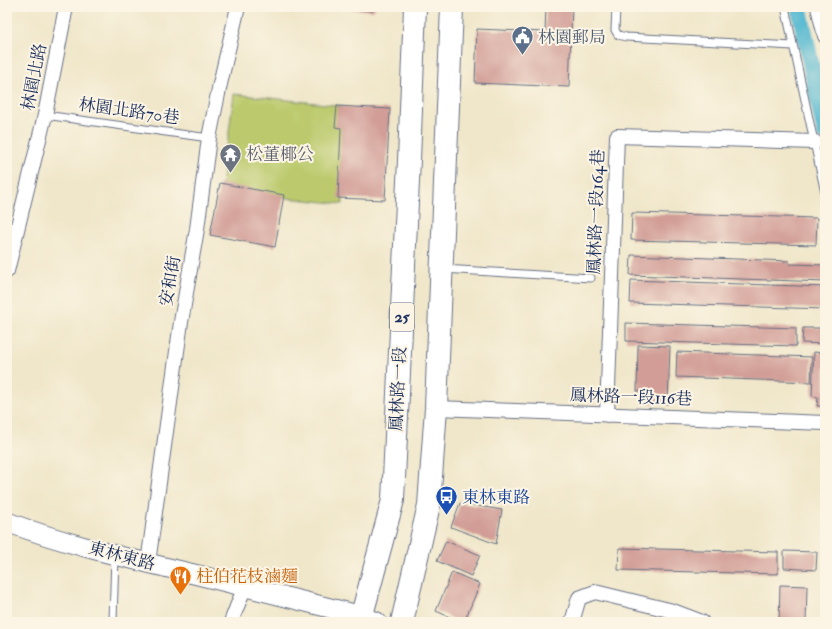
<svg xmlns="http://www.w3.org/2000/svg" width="832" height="629" font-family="'IM FELL Double Pica','Noto Serif TC',serif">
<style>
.green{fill:#bcca6d;stroke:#6c7c66}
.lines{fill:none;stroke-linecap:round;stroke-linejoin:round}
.canal{stroke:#52b8d0;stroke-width:17}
.building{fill:#d19d96}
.lane-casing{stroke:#666f84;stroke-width:9}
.street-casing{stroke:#666f84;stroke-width:16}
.secondary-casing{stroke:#666f84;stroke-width:21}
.primary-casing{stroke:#666f84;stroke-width:24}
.lane{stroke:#fff;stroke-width:7}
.street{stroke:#fff;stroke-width:14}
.secondary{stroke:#fff;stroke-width:19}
.primary{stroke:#fff;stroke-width:22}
.labels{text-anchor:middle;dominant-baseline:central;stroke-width:4;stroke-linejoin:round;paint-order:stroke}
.shield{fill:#fcf5e5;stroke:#5e6a86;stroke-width:1}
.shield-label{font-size:16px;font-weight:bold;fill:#1b2f5e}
.service-label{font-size:17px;fill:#4e5e75;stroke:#fcf5e5;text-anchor:start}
.street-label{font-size:17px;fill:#1b2f5e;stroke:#fcf5e5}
.worship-label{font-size:17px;fill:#5b616d;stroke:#fcf5e5;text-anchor:start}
.transit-label{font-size:17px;fill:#164399;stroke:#fcf5e5;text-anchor:start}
.food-label{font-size:17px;fill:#c56008;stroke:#fcf5e5;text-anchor:start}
</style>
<rect width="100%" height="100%" fill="#fcf5e5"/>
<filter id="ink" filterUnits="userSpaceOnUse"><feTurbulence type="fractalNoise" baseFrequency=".025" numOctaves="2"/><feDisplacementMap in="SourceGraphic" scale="8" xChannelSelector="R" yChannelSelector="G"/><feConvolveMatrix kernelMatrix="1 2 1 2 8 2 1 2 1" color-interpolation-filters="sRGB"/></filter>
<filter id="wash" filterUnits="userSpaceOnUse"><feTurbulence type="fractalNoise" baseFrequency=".012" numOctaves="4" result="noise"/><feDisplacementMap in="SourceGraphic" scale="16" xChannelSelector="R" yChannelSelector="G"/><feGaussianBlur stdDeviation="0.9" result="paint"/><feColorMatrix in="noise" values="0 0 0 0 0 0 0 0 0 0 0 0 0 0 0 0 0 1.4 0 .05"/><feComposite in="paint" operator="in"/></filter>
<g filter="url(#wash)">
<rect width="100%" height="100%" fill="#f0e7ca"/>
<path class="green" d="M234,94l109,12v98l-122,-13z"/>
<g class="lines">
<path class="canal" d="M799,7l26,125"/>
</g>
<g id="blocks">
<path class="building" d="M337,7h39l-3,4 -36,-3z
M546,7h26l-3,80 -94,-4 2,-54 68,3z
M337,106l53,3 -5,91 -47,-2 3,-70 -6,-1z
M220,183l64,12 -9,52 -65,-12z
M632,213l185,5 -1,27 -185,-5z
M631,255l158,6v3l36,1v17l-195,-7z
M631,280l194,7v22l-195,-6z
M626,323l170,5v18l-170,-5z
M803,328h22v16l-23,-1z
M638,345l32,1 -2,58 -26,-1 1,-12h-6z
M677,352l135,5 -1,25 -135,-5z
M814,352l11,1v53h-8l1,-9 -6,-1z
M460,503l42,7 -6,34 -45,-17z
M446,541l34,14 -9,21 -34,-15z
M619,548l159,4v22l-160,-4z
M784,551l33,1 -1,18 -32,-2z
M452,572l28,12 -16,38h-3l-25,-11z
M780,585l27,1 -1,36h-27z"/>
</g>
</g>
<g filter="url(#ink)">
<use href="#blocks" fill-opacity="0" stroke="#666f84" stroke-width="1"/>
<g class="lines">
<defs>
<path id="lane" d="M616,7l-1,23 3,5 8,2 167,9
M785,7l40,186
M45,115l164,23
M443,269l148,9
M113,622l2,-67"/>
<path id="street" d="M818,7l7,29
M7,271l38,-156 21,-108
M436,408l389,15
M607,415l10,-279 198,6
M148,563l33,-241 16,-93 12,-91 11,-54 18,-77
M231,622l14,-36
M572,622l7,-24 16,-6 78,19 29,11"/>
<path id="secondary" d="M7,522c61,23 124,37 187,52 56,14 112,28 168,42l15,6"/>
<path id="primary" d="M360,622l33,-122 16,-340 6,-153
M402,622l27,-117 7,-97 16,-401"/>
</defs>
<use href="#lane" class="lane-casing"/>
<use href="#street" class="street-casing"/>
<use href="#secondary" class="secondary-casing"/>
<use href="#primary" class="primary-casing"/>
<use href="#lane" class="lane"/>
<use href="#street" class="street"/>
<use href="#secondary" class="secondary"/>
<use href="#primary" class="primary"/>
</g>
</g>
<defs>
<symbol id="civic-pin" viewBox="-11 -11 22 30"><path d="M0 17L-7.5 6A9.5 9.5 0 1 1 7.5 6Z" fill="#5c6f8a" stroke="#fcf5e5"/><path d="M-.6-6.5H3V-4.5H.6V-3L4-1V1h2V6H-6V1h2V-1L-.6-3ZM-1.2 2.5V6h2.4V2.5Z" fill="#fff"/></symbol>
<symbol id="temple-pin" viewBox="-11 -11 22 30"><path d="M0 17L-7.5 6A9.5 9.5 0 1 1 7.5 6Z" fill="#6b7280" stroke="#fcf5e5"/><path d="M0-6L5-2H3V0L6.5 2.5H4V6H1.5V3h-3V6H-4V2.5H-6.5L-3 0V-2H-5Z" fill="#fff"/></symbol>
<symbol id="bus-pin" viewBox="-11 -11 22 30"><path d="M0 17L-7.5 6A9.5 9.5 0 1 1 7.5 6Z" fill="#1a4fb4" stroke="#fcf5e5"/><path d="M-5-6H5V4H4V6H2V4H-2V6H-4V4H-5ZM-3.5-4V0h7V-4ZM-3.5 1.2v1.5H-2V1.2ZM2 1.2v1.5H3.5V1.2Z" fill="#fff"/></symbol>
<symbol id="restaurant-pin" viewBox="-11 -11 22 30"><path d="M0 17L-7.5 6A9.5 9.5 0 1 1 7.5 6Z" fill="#e8710a" stroke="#fcf5e5"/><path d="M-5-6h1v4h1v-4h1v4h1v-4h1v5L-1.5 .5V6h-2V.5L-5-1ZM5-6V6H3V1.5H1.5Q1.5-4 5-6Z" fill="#fff"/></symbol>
</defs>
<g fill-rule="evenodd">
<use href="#civic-pin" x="510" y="24" width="25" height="34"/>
<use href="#temple-pin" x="218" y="142" width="25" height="34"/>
<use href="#bus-pin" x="434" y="484" width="25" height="34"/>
<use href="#restaurant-pin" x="168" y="564" width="25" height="34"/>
</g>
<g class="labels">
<rect class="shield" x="390" y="303" width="24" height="28" rx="3"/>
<g class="shield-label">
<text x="402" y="317">25</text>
</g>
<g class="service-label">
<text x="538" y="37">林園郵局</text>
</g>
<g class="street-label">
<text transform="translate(34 77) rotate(-79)">林園北路</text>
<text transform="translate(129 111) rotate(8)">林園北路70巷</text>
<text transform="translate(596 212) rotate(-88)">鳳林路一段164巷</text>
<text transform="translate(170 281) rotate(-80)">安和街</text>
<text transform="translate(398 389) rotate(-87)">鳳林路一段</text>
<text transform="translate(631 397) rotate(2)">鳳林路一段116巷</text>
<text transform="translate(122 556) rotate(15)">東林東路</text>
</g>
<g class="worship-label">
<text x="246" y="154">松董椰公</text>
</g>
<g class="transit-label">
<text x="462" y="497">東林東路</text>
</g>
<g class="food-label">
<text x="196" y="576">柱伯花枝滷麵</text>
</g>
</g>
<rect width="832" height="629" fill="none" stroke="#fcf5e5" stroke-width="24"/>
</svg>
